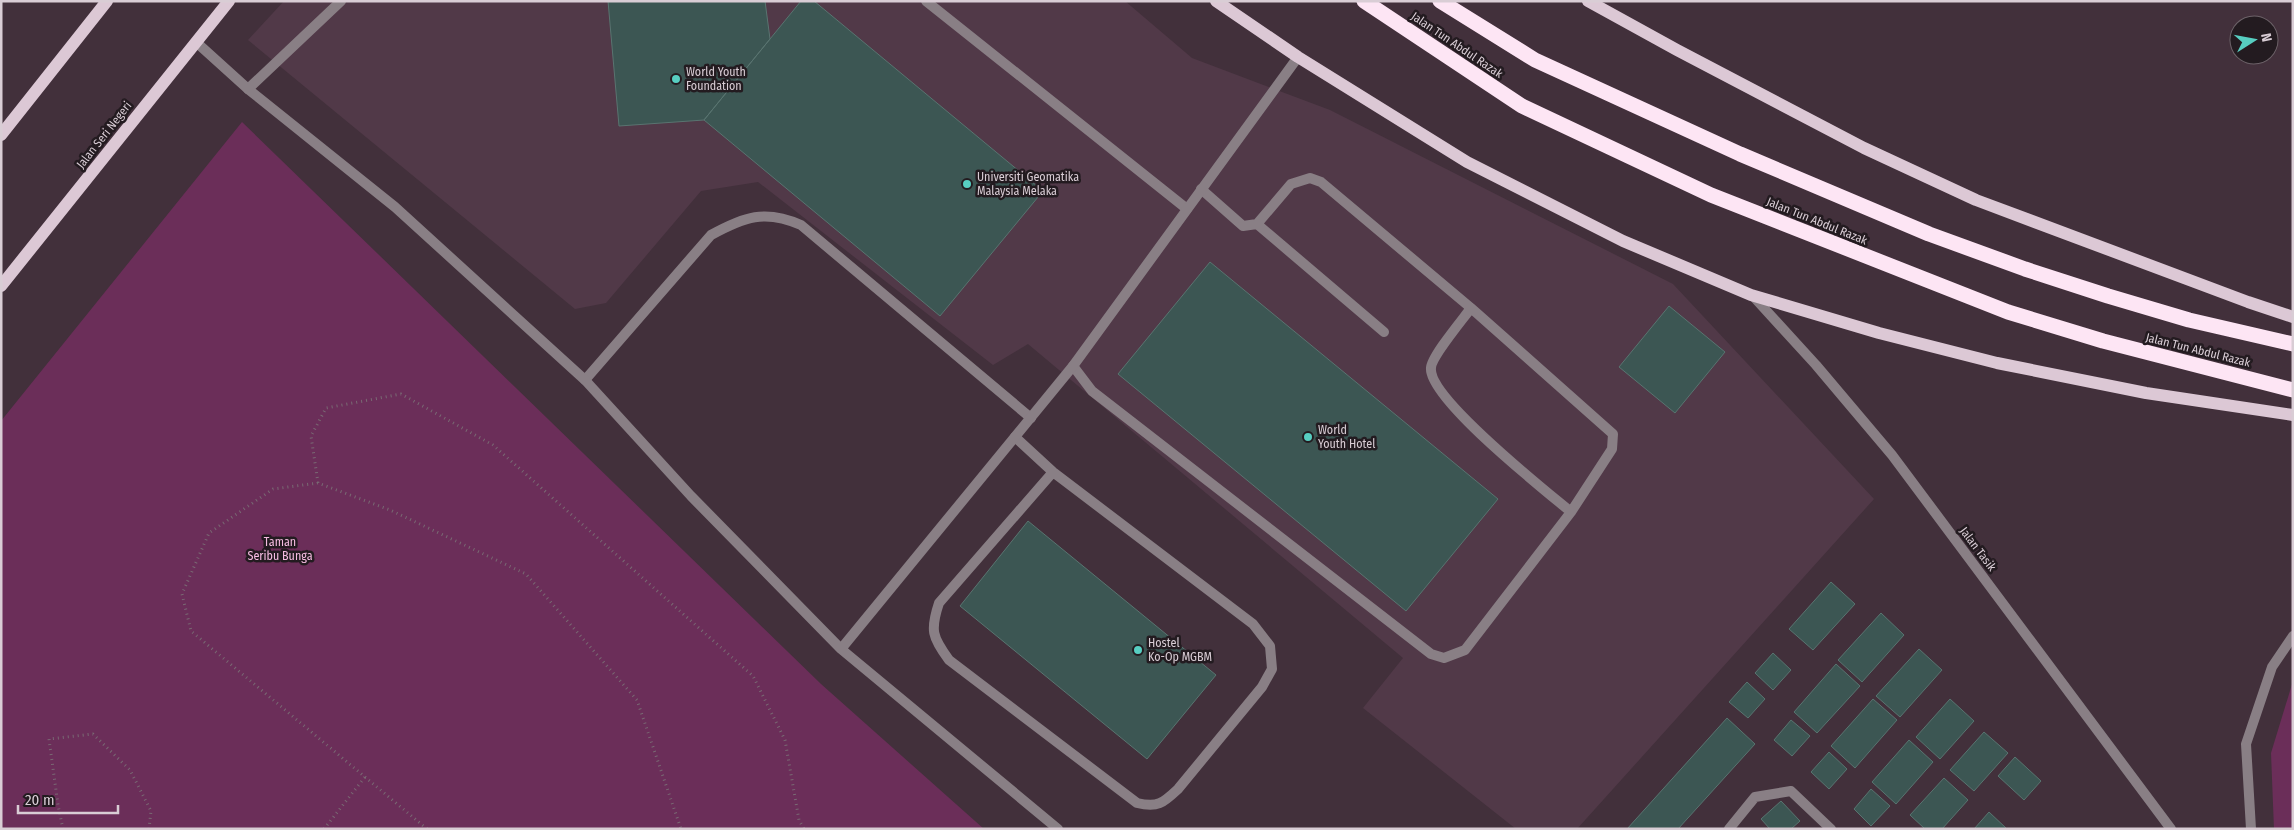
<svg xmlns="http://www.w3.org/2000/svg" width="2294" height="830" font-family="'Fira Sans Condensed',sans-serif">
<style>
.built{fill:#513948}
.green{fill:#6b2e59}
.building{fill:#3c5653;stroke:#597470}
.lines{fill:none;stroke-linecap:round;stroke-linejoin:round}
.path{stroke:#796973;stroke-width:3;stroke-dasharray:1 4;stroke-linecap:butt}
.lane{stroke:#897f85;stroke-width:10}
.street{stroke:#897f85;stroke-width:10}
.primary{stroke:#dcc8d5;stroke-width:12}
.highway{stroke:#fde5f4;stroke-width:15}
.poi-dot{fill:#57cec1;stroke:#231b20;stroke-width:2}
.labels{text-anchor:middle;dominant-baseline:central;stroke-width:5;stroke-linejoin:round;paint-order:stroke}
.street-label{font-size:12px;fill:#d9cdd5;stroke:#231b20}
.poi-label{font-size:12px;fill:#d9cdd5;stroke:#231b20;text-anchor:start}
.park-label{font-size:12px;fill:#f6bce2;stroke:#231b20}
</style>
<rect width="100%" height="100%" fill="#42303b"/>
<path class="built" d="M284,1h841l67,57 138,52 343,174 201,215 -297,330h-61l-153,-121 40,-50 -375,-314 -35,21 -235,-183 -57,9 -95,112 -31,6 -327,-269z"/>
<path class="green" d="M242,122l579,562 163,145h-983v-408z
M2293,681v148h-19l-3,-76z"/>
<path class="building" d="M608,1h157l5,38 -66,81 -85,6z
M801,1h13l229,190 -103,125 -236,-196z
M1210,262l288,237 -92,112 -288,-237z
M1669,306l56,46 -50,61 -56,-46z
M1028,521l188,154 -69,84 -187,-153z
M1831,582l24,22 -42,46 -24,-21z
M1881,613l23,22 -42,47 -24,-22z
M1919,649l23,21 -42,47 -24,-21z
M1773,653l18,17 -18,20 -18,-17z
M1836,664l24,22 -43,47 -23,-21z
M1747,682l18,17 -17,19 -19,-16z
M1873,699l24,21 -42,48 -24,-22z
M1950,699l24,22 -34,38 -24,-22z
M1727,718l28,26 -77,85h-51z
M1791,720l19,16 -18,20 -18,-16z
M1984,732l24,21 -34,38 -24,-21z
M1909,740l24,22 -37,42 -24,-22z
M1829,752l18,17 -18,20 -18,-17z
M2015,757l26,24 -17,19 -26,-24z
M1944,778l24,22 -26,29h-17l-15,-14z
M1871,789l19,17 -19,20 -17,-17z
M1781,801l19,20 -9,8h-21l-9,-10z
M1989,812l18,17h-33z"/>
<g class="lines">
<path class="path" d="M318,483l-7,-47 15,-28 75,-14 92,51 260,231 32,64 14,80 5,9
M63,829l-5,-24 -9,-66 44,-5 37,36 21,41 -2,18
M324,829l41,-52
M427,829l-236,-198 -9,-37 27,-61 64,-44 45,-6 72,27 136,64 111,126 44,129"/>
<path class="lane" d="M926,1l261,208
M248,89l93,-88
M1257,224l127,108
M1471,308c-8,11 -40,49 -40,60 -3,30 115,123 140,144
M1073,366l19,25 339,263 13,4 21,-8 106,-138 41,-63 1,-15 -142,-126 -150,-126 -11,-4 -19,6 -34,40 -14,2 -42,-37
M585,380l126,-145c33,-18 54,-26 90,-10l230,193
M1015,437l38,35 200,152 17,22 2,23 -10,18 -84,102c-15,14 -20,19 -41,14l-188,-143c-17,-23 -19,-30 -10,-57l114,-131
M1729,829l26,-32 36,-6 40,38"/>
<path class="street" d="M196,42l52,47 147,118 190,173 106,116 150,153 217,180
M1752,295l64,70 76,90 279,374
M841,649l232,-283 225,-309
M2251,829l-5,-85 26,-77 21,-31"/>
<path class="primary" d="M1216,1l82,56 169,105 156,79 128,54 128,38 118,30 149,30 147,22
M1588,1l89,49 187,98 112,52 272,102 45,15
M1,135l106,-134
M1,286l228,-285"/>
<path class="highway" d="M1364,1l158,105 189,89 297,117 95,29 190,49
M1440,1l95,59 205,94 189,80 96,35 83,27 81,24 104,24"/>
</g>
<g class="poi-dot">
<circle cx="676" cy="79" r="5"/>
<circle cx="967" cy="184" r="5"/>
<circle cx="1308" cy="437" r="5"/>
<circle cx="1138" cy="650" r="5"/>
</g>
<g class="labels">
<g class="street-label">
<text transform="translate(1457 45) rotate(34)">Jalan Tun Abdul Razak</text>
<text transform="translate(104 135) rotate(-52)">Jalan Seri Negeri</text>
<text transform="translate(1817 221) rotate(22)">Jalan Tun Abdul Razak</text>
<text transform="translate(2198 350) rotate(14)">Jalan Tun Abdul Razak</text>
<text transform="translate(1978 549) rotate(53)">Jalan Tasik</text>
</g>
<g class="poi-label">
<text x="686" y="72">World Youth<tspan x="686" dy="14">Foundation</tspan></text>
<text x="977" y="177">Universiti Geomatika<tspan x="977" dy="14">Malaysia Melaka</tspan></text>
<text x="1318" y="430">World<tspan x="1318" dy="14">Youth Hotel</tspan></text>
<text x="1148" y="643">Hostel<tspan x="1148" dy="14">Ko-Op MGBM</tspan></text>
</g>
<g class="park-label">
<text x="280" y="542">Taman<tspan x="280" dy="14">Seribu Bunga</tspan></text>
</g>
</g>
<rect width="2294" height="830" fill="none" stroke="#d9cdd5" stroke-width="5"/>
<g transform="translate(2254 40) rotate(79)"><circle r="24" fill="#231b20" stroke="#6c6268"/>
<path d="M0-4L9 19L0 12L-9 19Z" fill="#57cec1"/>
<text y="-8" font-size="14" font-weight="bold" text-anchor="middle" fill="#d9cdd5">N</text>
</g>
<path d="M18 805v8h100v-8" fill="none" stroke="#d9cdd5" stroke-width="2.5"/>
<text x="25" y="805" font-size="15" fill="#d9cdd5" stroke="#231b20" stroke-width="4" paint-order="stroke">20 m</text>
</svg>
